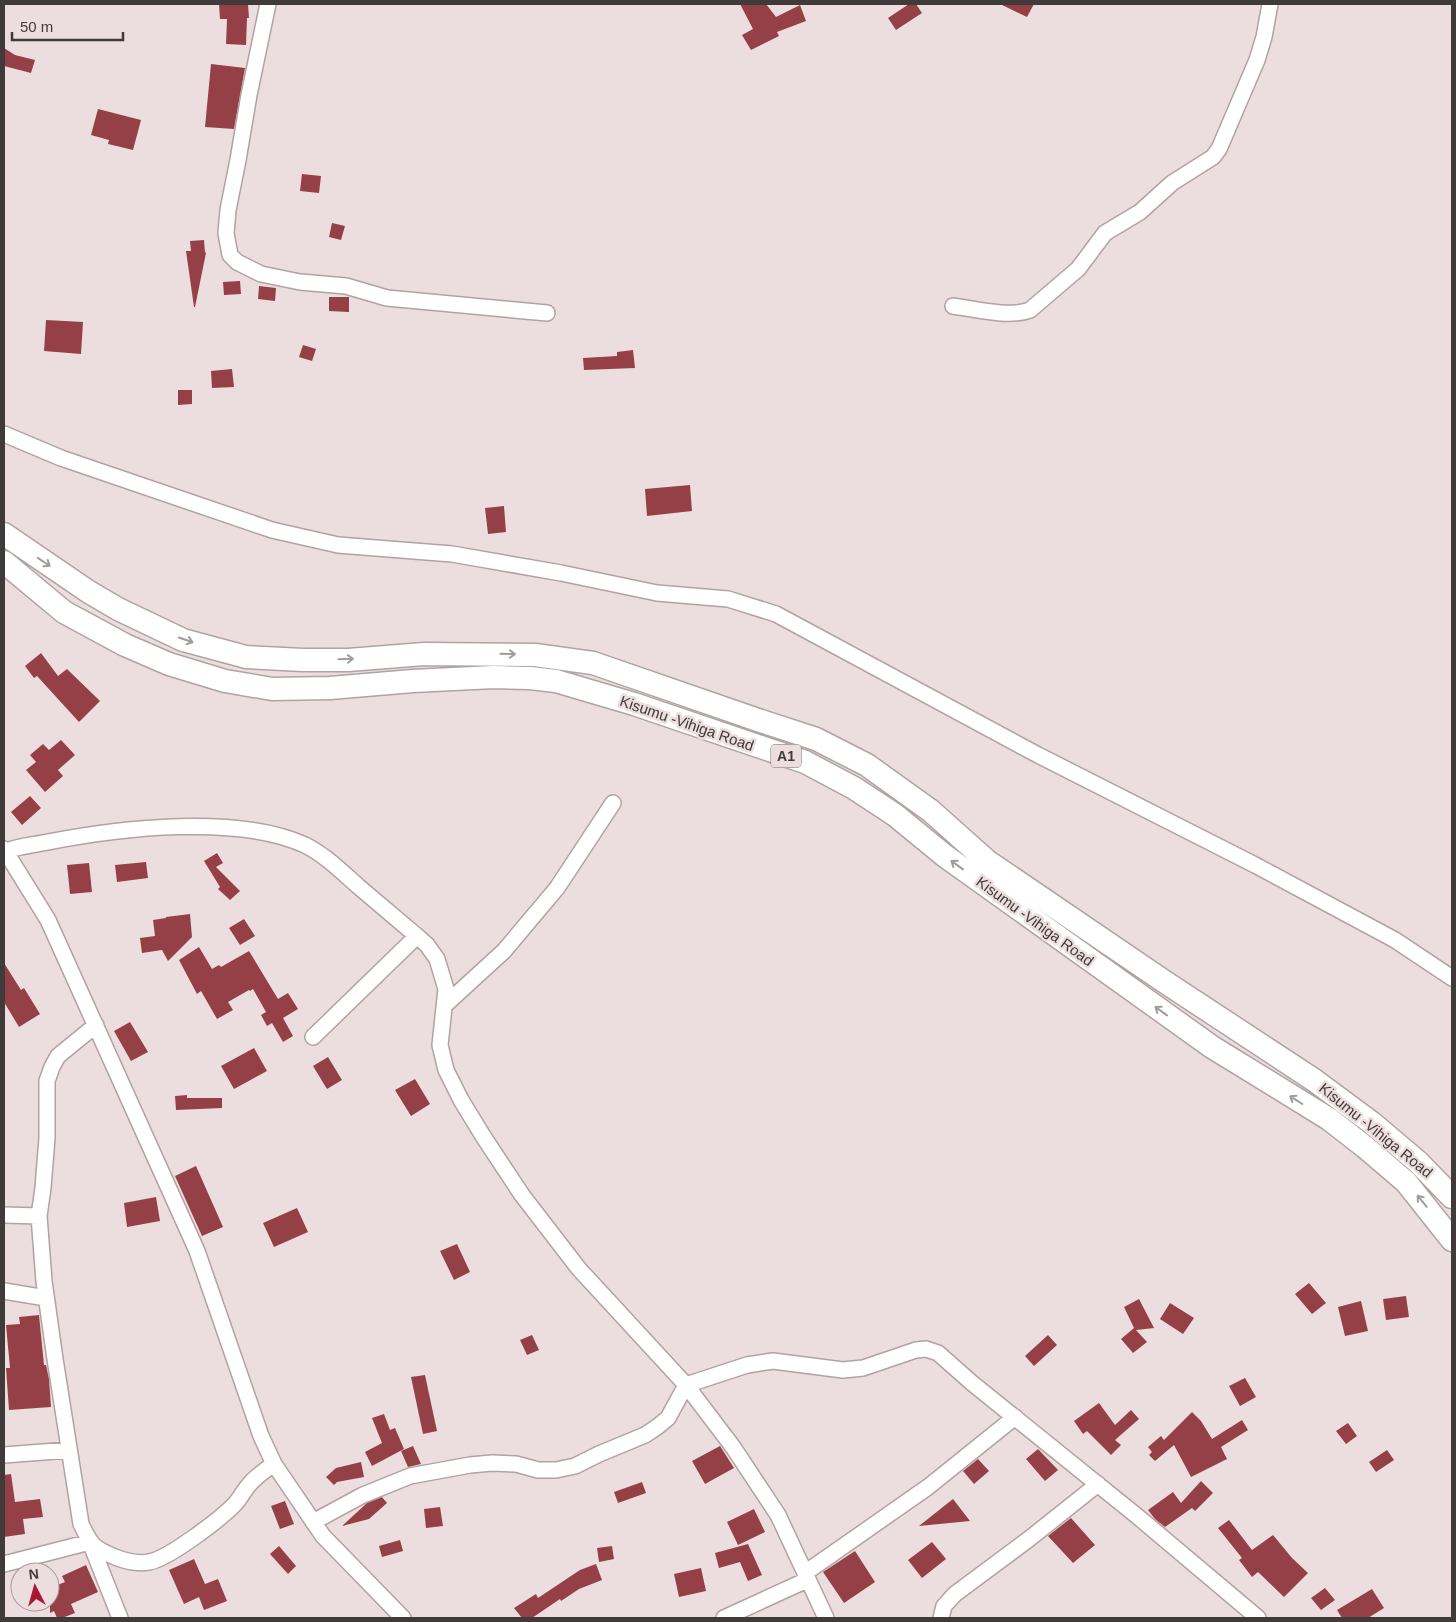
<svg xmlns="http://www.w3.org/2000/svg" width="1456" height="1622" font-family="Arial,sans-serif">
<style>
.building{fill:#954047}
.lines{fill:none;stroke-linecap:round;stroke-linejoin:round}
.minor-casing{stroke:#b0a3a2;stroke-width:18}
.highway-casing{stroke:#b0a3a2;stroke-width:25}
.minor{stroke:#fff;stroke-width:15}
.highway{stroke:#fff;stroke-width:22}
.oneway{stroke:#a09c9c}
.labels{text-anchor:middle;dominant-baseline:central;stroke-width:5;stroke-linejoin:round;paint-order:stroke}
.shield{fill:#ecdede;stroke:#746b6b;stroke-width:1}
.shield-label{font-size:14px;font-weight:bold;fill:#403a3a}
.street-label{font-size:15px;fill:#403a3a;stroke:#ecdede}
</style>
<rect width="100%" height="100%" fill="#ecdede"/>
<path class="building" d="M219,4h29l1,14h-2l-1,27 -20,-1 1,-25h-7z
M740,4h26l10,13 24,-12 6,16 -29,11 2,4 -28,14 -9,-15 11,-6z
M909,4h7l6,9 -26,17 -8,-12z
M1000,4h34l-7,13z
M4,48l11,7 20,5 -4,13 -27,-7z
M211,64l34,4 -11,61 -29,-2z
M98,109l43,11 -8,30 -25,-6 1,-4 -18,-5z
M302,174l19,2 -2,17 -19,-2z
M332,223l13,3 -4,14 -12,-3z
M204,240l1,12 1,1 -11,54h-1l-8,-56h5l-1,-10z
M240,281l1,13 -17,1 -1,-13z
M259,286l17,2 -1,13 -17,-2z
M329,297h20v15l-20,-1z
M46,320l37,2 -2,32 -37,-3z
M303,345l13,4 -4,12 -13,-4z
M633,350l2,18 -51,2 -1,-12 34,-2v-4z
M232,369l2,18 -22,1 -1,-17z
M178,390h14v14l-14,1z
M690,485l2,26 -45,5 -2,-27z
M504,506l2,26 -18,2 -3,-26z
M41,653l17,23 9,-7 33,32 -21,21 -42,-46 -3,2 -9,-12z
M61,740l14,15 -17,15 5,6 -18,16 -19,-22 10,-8 -6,-7 13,-11 6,6z
M30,796l11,12 -19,17 -11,-13z
M217,853l6,10 -7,4 24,24 -10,9 -12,-11 2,-2 -16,-26z
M146,862l2,16 -31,4 -2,-17z
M89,863l3,29 -22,2 -3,-29z
M190,914l2,23 -24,24 -6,-11 -20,3 -2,-15 15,-2 -2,-16 13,-2v-1z
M244,919l11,17 -15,9 -11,-17z
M199,947l13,22 7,-4 2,2 28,-16 29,48 10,-6 10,16 -15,9 10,18 -10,6 -11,-19 -5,3 -6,-11 5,-3 -13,-23 -3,2 -1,-1 -21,12 5,8 -16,9 -16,-28 -4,3 -18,-34z
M4,963l17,27 3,-2 16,26 -21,13 -15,-25z
M130,1022l18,30 -17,9 -17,-30z
M254,1048l13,23 -33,18 -13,-23z
M328,1057l14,23 -15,9 -14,-23z
M415,1079l15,25 -19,12 -16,-26z
M187,1095v3h35v10l-46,2 -1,-14z
M196,1166l27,61 -21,9 -27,-60z
M156,1197l4,24 -33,6 -3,-24z
M297,1208l11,24 -34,15 -11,-24z
M457,1244l13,28 -16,8 -14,-29z
M1309,1283l17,20 -14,11 -17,-20z
M1406,1296l3,21 -23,3 -3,-21z
M1139,1299l15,29 -18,2 11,12 -14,11 -12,-14 13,-11 -10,-21z
M1361,1301l7,30 -23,5 -7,-29z
M1170,1303l24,15 -11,16 -23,-15z
M39,1315l5,50h2l3,14 2,28 -42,3 -3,-42h4l-4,-43 14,-1 -1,-7z
M532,1335l7,15 -12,5 -7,-15z
M1048,1335l9,10 -23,21 -9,-10z
M425,1375l12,56 -14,3 -12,-57z
M1245,1378l11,19 -16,9 -11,-20z
M1099,1403l16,22 16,-15 8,9 -24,21 6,5 -10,10 -24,-24 -4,3 -9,-13z
M1192,1412l9,9 11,18 30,-19 6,10 -27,17 6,12 -36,18 -17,-32 -19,16 -6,-6 3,-3 -4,-5 13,-11 3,4z
M384,1414l6,16 5,-2 9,21 -32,17 -7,-14 17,-9 -10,-25z
M1348,1423l9,13 -11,8 -10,-13z
M413,1446l8,18 -13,3 -7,-16z
M720,1446l14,22 -29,16 -13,-23z
M1038,1449l20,21 -13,11 -19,-22z
M1387,1450l7,10 -18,12 -7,-10z
M978,1459l11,12 -15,13 -11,-13z
M361,1462l3,15 -27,5 -3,3 -8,-8 10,-9z
M11,1474l4,28 25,-3 3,18 -20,2 2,15 -21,3v-62z
M1201,1481l12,12 -18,18 -3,-3 -27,19 -10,-8 -7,-9 25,-18 8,11z
M642,1482l4,11 -28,10 -4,-11z
M382,1497l5,6 -18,16 -27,7 25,-23z
M953,1499l17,22 -51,5z
M285,1501l9,23 -14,5 -9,-23z
M440,1507l3,19 -17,2 -2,-19z
M754,1509l11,23 -27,13 -11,-23z
M1071,1518l24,27 -22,18 -25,-27z
M1229,1520l23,30 21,-15 19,23 16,15 -24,24 -26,-25 -6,5 -13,-17 3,-2 -24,-30z
M400,1540l3,11 -21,6 -3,-11z
M932,1542l14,17 -24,19 -14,-18z
M748,1544l14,31 -14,6 -8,-19 -21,6 -4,-15z
M279,1546l17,20 -8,8 -18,-20z
M612,1546l2,13 -15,3 -2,-14z
M855,1551l20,31 -31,21 -21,-31z
M194,1559l11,25 13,-5 9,22 -23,9 -5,-13 -15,7 -15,-34z
M596,1564l6,16 -23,9 -18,12 -1,-2 -28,19h-10l-8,-10 22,-14 2,4 42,-28z
M86,1565l12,27 -27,12 4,9 -13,5h-5l-3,-7 -4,2v-25l15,-6 -3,-6z
M701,1568l5,23 -27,6 -5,-23z
M1325,1588l10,12 -14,10 -10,-12z
M1372,1589l12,19 -16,10h-26l-5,-8z"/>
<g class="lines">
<defs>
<path id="minor" d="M268,4l-19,91 -11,65 -10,50 -2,23 4,22 7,7 24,12 39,8 46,4 41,12 160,15
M953,306c22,3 56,12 77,4l48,-41 27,-36 35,-21 32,-29 41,-26 6,-8 38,-89 7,-23 6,-33
M4,434l57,24 211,72 66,15 114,9 109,19 96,20 71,6 48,15 262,141 217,110 140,75 57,38
M4,849l44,71 149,331 64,185 13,28 49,72 80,82
M4,852c13,-6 30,-7 44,-10 72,-14 189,-28 257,3 20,10 37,27 54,42 19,16 38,32 58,49l10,9 10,14 9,30 -6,56 6,25 15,30 22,36 39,59 57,74 107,116 47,62 45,68 48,103
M445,1005l59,-54 53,-63 56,-85
M96,1025l-38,31 -6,11 -5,14v57l-4,50 -4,28 5,65 11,78 26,165c10,21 12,24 34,33 10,4 23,7 34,5 19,-3 70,-42 85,-57 6,-6 9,-13 14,-19 7,-9 17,-16 26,-22
M313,1037l104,-101
M4,1215l35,1
M4,1291l42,7
M4,1455l65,-5
M313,1522l50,-27 47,-19 60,-11 22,-2 24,1 22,6h18l19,-4 24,-12 46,-19 12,-8 11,-9 18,-33 61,-20 26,-4 70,9 20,-2 53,-18 10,-1 12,4 34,30 165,133 121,102
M4,1564l86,-22 30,76
M805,1573l123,-86 87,-70
M724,1618l83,-38
M941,1618l3,-12 11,-12 74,-55 69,-55"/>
<path id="highway" d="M4,534l85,58 29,17 65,31 63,17 57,3h45l76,-6 111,1 58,8 168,58 55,18 51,26 64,46 56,50 178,121 149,98 58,43 46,39 34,35
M4,562l60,50 61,33 44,19 56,17 47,8 58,-1 83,-7 81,-4 36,1 26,3 78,23 171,58 49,26 41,27 50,41 267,191 117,72 36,28 41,35 46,58"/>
</defs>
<use href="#minor" class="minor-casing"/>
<use href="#highway" class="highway-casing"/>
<use href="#minor" class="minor"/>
<use href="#highway" class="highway"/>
</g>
<defs><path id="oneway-shaft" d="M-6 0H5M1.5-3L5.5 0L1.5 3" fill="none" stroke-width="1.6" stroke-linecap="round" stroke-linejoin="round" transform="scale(1.25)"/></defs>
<g class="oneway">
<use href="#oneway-shaft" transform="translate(44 562) rotate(34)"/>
<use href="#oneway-shaft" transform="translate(186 640) rotate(19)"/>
<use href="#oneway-shaft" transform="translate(508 654) rotate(1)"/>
<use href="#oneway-shaft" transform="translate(346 659) rotate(-2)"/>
<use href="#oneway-shaft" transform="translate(957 865) rotate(-144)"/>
<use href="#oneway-shaft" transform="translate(1161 1011) rotate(-144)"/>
<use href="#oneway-shaft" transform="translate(1296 1100) rotate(-148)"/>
<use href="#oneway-shaft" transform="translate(1422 1201) rotate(-129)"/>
</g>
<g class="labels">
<rect class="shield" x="771" y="744.5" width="30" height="23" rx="4"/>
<g class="shield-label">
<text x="786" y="756">A1</text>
</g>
<g class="street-label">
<text transform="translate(687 723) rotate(19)">Kisumu -Vihiga Road</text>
<text transform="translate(1035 921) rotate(36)">Kisumu -Vihiga Road</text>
<text transform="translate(1376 1130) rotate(39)">Kisumu -Vihiga Road</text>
</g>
</g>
<rect width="1456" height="1622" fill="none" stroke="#403a3a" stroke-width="10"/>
<g transform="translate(35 1587) rotate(354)"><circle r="24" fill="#ecdede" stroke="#a79c9c"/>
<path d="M0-4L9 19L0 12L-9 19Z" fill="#ac1635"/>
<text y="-8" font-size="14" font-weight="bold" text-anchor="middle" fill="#403a3a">N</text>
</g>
<path d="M12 32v8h111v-8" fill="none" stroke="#403a3a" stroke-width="2.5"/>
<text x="20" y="32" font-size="15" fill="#403a3a" stroke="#ecdede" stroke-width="4" paint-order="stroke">50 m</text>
</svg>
